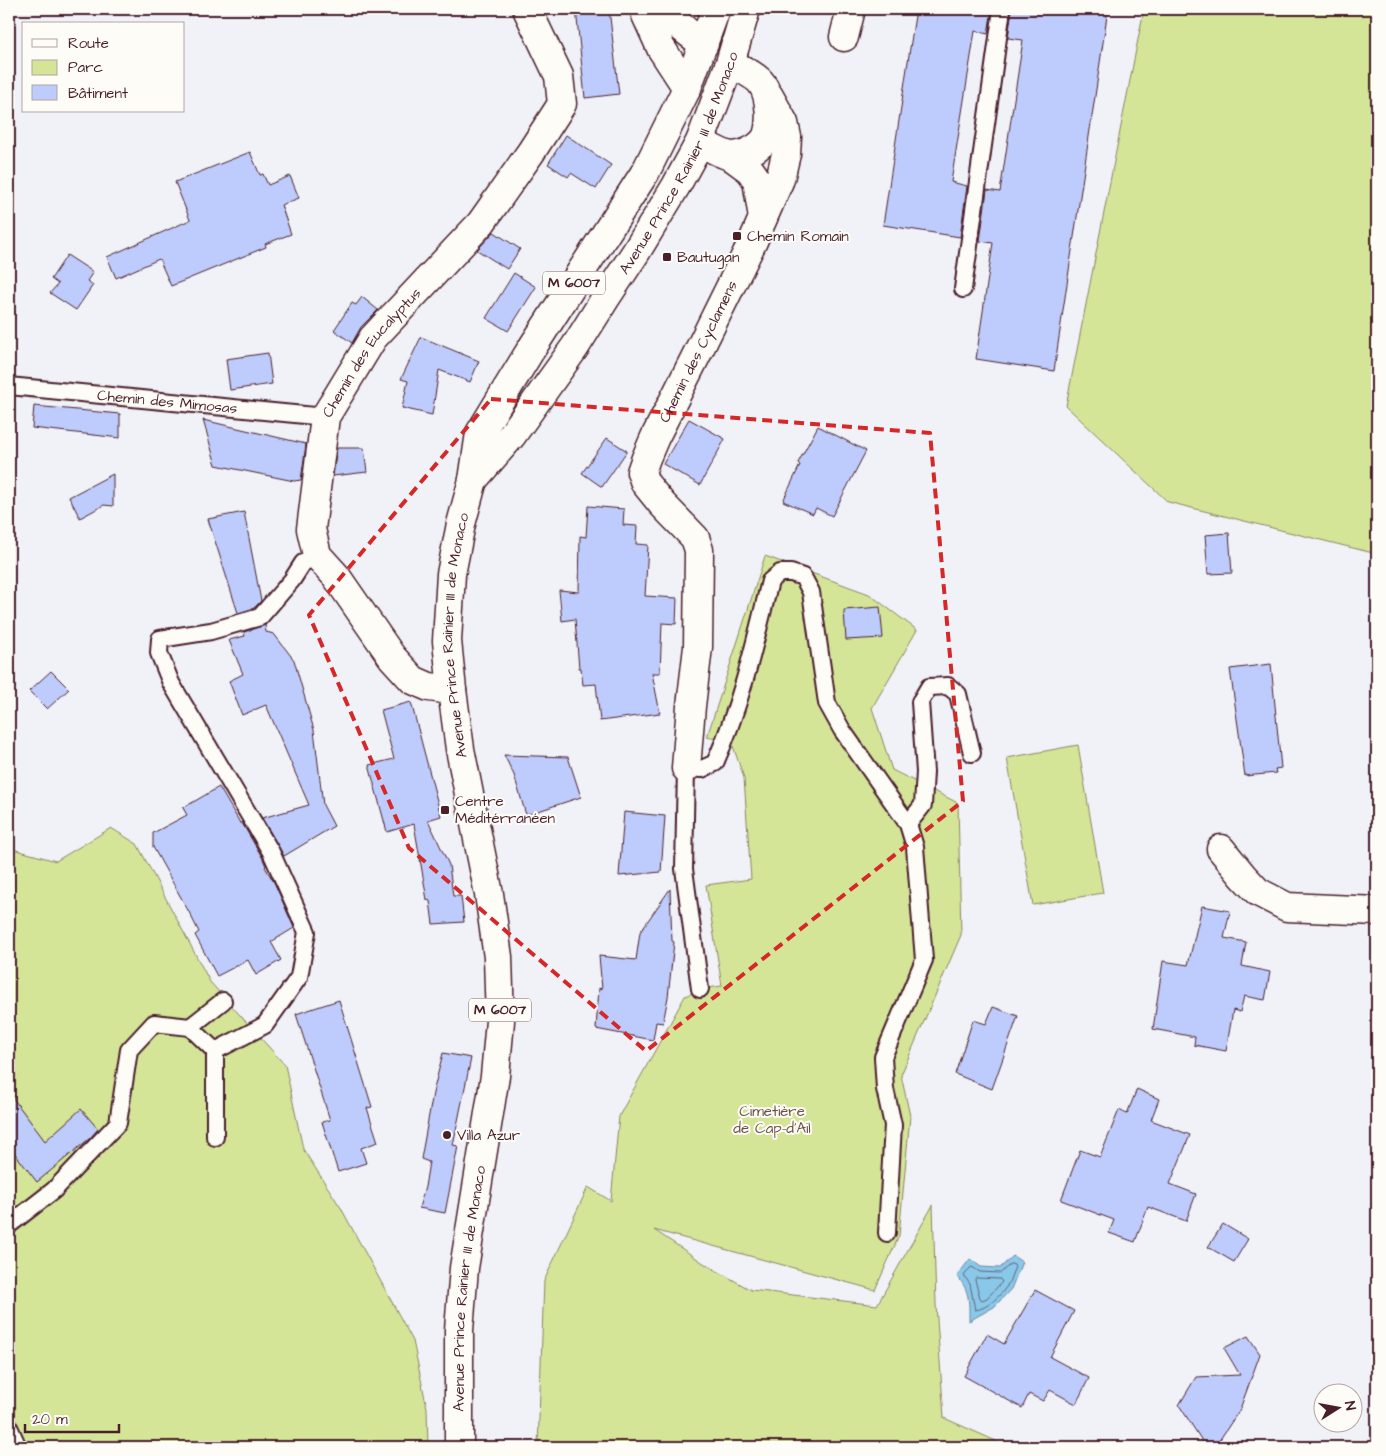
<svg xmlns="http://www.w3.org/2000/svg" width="1386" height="1456" font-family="'Architects Daughter',sans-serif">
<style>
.green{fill:#d4e598;stroke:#8f8262}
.water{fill:#89c8e9;stroke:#70849d}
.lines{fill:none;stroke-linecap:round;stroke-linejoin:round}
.shore{stroke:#636377;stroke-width:1}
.building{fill:#beccfd;stroke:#4a1f2b}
.lane-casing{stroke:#4a1f2b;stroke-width:20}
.street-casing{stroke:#4a1f2b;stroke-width:31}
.secondary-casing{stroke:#4a1f2b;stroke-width:31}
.primary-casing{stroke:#4a1f2b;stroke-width:31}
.lane{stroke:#fdfcf7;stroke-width:16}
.street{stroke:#fdfcf7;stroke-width:28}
.secondary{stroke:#fdfcf7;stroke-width:28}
.primary{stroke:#fdfcf7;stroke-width:28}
.marked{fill:none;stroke:#d62828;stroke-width:4;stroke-dasharray:10 6;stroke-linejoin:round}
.poi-dot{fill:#4a1f2b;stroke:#fdfcf7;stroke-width:2}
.labels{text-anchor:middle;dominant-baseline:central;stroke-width:4;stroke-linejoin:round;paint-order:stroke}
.shield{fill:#fdfcf7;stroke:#806168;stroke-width:1}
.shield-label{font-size:14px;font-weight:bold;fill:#4a1f2b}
.street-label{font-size:15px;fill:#4a1f2b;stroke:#fdfcf7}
.poi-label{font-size:15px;fill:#4a1f2b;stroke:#fdfcf7;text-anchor:start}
.park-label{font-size:15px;fill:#6c5046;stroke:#fdfcf7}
</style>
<rect width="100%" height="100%" fill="#f0f2f8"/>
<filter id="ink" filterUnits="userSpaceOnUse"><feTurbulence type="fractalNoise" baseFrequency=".02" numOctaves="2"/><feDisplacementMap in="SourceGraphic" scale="10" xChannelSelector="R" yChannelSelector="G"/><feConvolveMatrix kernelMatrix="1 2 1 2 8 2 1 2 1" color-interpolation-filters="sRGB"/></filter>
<g filter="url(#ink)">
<path class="green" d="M1144,9h233v545l-209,-52 -102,-96z
M765,556l104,38 48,36 -45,78 20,62 66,33 3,132 -60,140 9,41 -11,120 -24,54 -221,-60 51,34 46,26 126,15 56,-100 3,100 8,113 52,23 5,6h-463l6,-166 44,-94 23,14 8,-85 66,-120 15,-7 22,-3 -16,-101 45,-6 -7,-101 -11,-32 -8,-5 -18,-4z
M1078,745l25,148 -70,12 -26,-147z
M111,828l26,16 73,138 75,83 18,84 38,59 72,133 14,67 1,39h-419v-599l47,13z"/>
<path class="water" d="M1013,1256l9,6 -11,27 -17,18 -25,14c0,-20 1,-30 -12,-45l13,-17 11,8 19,1z"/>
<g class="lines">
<path class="shore" d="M1011,1264l3,1 1,2c-3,6 -5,14 -8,19 -7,10 -20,23 -32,24l-5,-26 -6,-8 6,-8 2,-1 8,5 20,1z
M976,1278l24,1 2,3 -15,16 -5,2 -2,-2 -5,-18z"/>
</g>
<path class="building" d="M576,9h33l10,85 -34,4z
M916,9h76l-4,25 -13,-3 -24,151 16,4 -7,51 -77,-12z
M1012,9h96l-54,362 -78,-12 17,-116 -13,-2 7,-51 13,2 23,-152 -15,-2z
M566,135l45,30 -15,24 -25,-16 -3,4 -20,-13z
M250,152l10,23 3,-1 5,11 22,-9 9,22 -18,7 10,29 -26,10 1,3 -95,39 -12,-27 -43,19 -9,-21 83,-37 -15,-38z
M494,232l26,17 -13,20 -30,-19z
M67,255l26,17 -6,9 6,4 -17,25 -26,-17 8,-9 -7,-5z
M514,273l22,14 -28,44 -22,-13z
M362,297l16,13 -17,17 -9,16 -18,-13 18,-27 4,2z
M421,337l58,24 -9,21 -31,-12 -7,45 -30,-7 6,-27 -7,-2z
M268,353l4,31 -42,6 -4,-31z
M34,406l86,8v24l-88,-10z
M689,419l36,20 -25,46 -37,-21z
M203,420l103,24 -5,36 -7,1 -78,-16z
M818,426l48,25 -34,65 -16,-8 -3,6 -30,-13 17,-36 -2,-2z
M607,438l20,13 -25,36 -20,-14z
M337,448h27l3,24 -34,4z
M113,474v32l-9,-1 -24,13 -11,-21z
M588,506l36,3 -1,16 14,1 -1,18 12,1 -3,51 32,2 -1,26 -14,-1 -2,50h-8l8,40 -60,8 -4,-37 -13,1 -2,-17h-2l-4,-49 -13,2 -3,-31 20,2 1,-56 6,1z
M244,512l17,89 -7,7 -16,5 -30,-94z
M1229,533l3,40 -24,1 -3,-39z
M880,607l3,31 -37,2 -2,-30z
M265,625l1,7 8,2 20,26 20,70 9,75 11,21 -50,30 -22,-38 47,-13 -43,-100 -24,10 -13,-34 14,-7 -14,-34 16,-4 -1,-4z
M1271,664l10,104 -6,1 1,4 -31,3 -15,-107z
M51,671l18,18 -22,20 -18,-18z
M411,702l30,114 -13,4 21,45 4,31h8l3,26 -31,2 -3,-23 -3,-1 -13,-76 -27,8 -18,-67 25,-6 -13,-49z
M504,755l64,2 13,40 -55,18 -12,-40z
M219,787l21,36h2l20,34 4,9 -1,1 10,17 19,44 -23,14 10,18 -25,15 -8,-15 -31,16 -22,-41 4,-3 -10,-20 -36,-65v-14l34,-18 -4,-7z
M624,812l41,4 -4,56 -42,4z
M670,889l2,52 2,1 -6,55 -5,26 -7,-1 -3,18 -57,-11 3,-41 3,1 -3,-33 37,4 4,-28z
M1202,906l28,5 -6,27 22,4 -4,24 28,6 -5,28 -21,-4 -4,16 -7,-2 -7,41 -32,-6 1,-8 -42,-8 10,-68 25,4z
M339,1000l33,107 -5,1 11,34 -17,6 5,15 -28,9 -16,-50 8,-2 -34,-106z
M993,1007l25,9 -26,73 -37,-15 18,-54 13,4z
M443,1053l28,5 -18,87 5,1 -13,67 -26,-5 6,-21 4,-25 -8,-3 12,-66z
M1137,1089l22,10 -8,21 39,15 -20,49 26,10 -10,27 -38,-14 -13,35 -26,-9 5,-13 -53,-20 19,-50 20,7 19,-47 8,4z
M9,1093l36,48 36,-32 17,20 -8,9 -53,44 -28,-36z
M1223,1224l25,15 -14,23 -26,-15z
M1035,1290l39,21 -24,46 39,21 -13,26 -26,-14 -7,11 -14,-7 -7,14 -58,-32 23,-42 17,10z
M1248,1336l12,18 -20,55 -25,38h-9l-27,-42 17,-28 44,-2 -16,-27z"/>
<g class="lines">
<defs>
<g id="lane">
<path d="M963,289l39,-280"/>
<path id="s1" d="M9,386l316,31"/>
<path d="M700,989l-16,-120 2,-101 16,1 13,-6c26,-58 40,-121 55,-182l10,-8h11l12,4 8,15 16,111 15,27 66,94"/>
<path d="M190,1027l33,-26"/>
<path d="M215,1137v-86"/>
<path d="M9,1225l45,-35 64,-67 11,-73 25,-27 36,4 25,24 50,-26 34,-48 8,-45 -36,-80 -100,-169 -12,-30 1,-14 51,-8 49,-14 32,-37 11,-17 14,-8"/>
<path d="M887,1233l6,-108 -8,-36 -2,-32 41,-97 -9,-113 -7,-23 15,-19 2,-33 -5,-70 9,-15 19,-1 10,8 14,59"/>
<path d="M9,1427l9,20"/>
</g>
<g id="street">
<path d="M844,37l7,-28"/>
<path d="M731,156l19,14 7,10 6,38"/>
<path id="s2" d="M452,690l-23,-3 -16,-7 -21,-23 -56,-81 -19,-21 -6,-26 14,-112 48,-79 108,-115 50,-71 31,-48 -3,-28 -32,-67"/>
<path id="s3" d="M686,768l5,-62 7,-59 1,-97 -4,-12 -33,-34 -17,-21 -4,-11 5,-14 9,-21 41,-81 57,-115 27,-62 6,-25 1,-17 -3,-14 -15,-27"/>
<path d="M1221,849l22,27 15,16 29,15 90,4"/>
</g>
<path id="secondary" d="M645,9l1,6 15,33 26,40
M668,9c7,16 22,25 36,35
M700,142c8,4 23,13 31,14 13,0 30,-8 36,-20 5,-14 3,-41 -5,-52 -5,-8 -23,-16 -32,-21"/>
<g id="primary">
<path id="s4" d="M473,480l39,-45 63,-88 30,-48 31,-47 40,-66 24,-44 30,-79 16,-54"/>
<path id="s5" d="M459,1447v-117l5,-62 31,-192 5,-55 -2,-64 -9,-63 -29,-145 -8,-59 -5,-49 4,-67 10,-50 12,-44 7,-47 50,-82 116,-180 41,-83 29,-79"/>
</g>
</defs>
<use href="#lane" class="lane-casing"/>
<use href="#street" class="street-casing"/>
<use href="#secondary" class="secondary-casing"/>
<use href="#primary" class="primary-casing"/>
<use href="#lane" class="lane"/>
<use href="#street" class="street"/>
<use href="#secondary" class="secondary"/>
<use href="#primary" class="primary"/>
</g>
</g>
<path class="marked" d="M491,399l439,34 33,368 -317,250 -237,-203 -100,-233z"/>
<g class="poi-dot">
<rect x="732" y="231" width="10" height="10" rx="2.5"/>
<rect x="662" y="252" width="10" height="10" rx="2.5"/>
<rect x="440" y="805" width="10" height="10" rx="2.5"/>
<circle cx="447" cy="1135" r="5"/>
</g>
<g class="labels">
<g class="shield">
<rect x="543" y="271.5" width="62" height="23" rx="4"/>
<rect x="469" y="998.5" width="62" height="23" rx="4"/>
</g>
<g class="shield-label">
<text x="574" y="283">M 6007</text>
<text x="500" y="1010">M 6007</text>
</g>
<g class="street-label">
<text stroke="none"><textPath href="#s4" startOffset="380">Avenue Prince Rainier III de Monaco</textPath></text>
<text stroke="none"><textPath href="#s3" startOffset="451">Chemin des Cyclamens</textPath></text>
<text stroke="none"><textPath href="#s2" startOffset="418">Chemin des Eucalyptus</textPath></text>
<text stroke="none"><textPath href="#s1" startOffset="159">Chemin des Mimosas</textPath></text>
<text stroke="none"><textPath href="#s5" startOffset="819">Avenue Prince Rainier III de Monaco</textPath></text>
<text stroke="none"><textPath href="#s5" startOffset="159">Avenue Prince Rainier III de Monaco</textPath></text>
</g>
<g class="poi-label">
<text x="747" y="236">Chemin Romain</text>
<text x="677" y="257">Bautugan</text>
<text x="455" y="801">Centre<tspan x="455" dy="17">Méditérranéen</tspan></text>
<text x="457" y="1135">Villa Azur</text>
</g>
<g class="park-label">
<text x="772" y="1111">Cimetière<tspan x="772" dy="17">de Cap-d'Ail</tspan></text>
</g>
</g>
<rect width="1386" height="1456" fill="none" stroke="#fdfcf7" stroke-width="30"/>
<rect x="15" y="15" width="1356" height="1426" fill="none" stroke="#4a1f2b" stroke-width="2" filter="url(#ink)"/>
<rect x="22" y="22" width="162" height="90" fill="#fdfcf7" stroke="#b5a4a5"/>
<rect x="32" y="39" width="25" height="8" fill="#fdfcf7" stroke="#b5a4a5"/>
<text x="68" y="48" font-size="15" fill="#4a1f2b">Route</text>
<rect x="32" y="60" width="25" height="15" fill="#d4e598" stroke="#b5a4a5"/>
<text x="68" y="72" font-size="15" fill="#4a1f2b">Parc</text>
<rect x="32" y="85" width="25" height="15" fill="#beccfd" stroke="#b5a4a5"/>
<text x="68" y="98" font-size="15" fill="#4a1f2b">Bâtiment</text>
<g transform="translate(1338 1408) rotate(79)"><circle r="24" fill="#fdfcf7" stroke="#b5a4a5"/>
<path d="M0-4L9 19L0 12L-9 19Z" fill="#4a1f2b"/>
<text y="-8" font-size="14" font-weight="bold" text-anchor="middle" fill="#4a1f2b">N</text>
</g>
<path d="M25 1424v8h94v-8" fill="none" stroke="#4a1f2b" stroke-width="2.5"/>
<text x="32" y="1424" font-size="15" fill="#4a1f2b" stroke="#fdfcf7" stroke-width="4" paint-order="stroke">20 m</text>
</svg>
